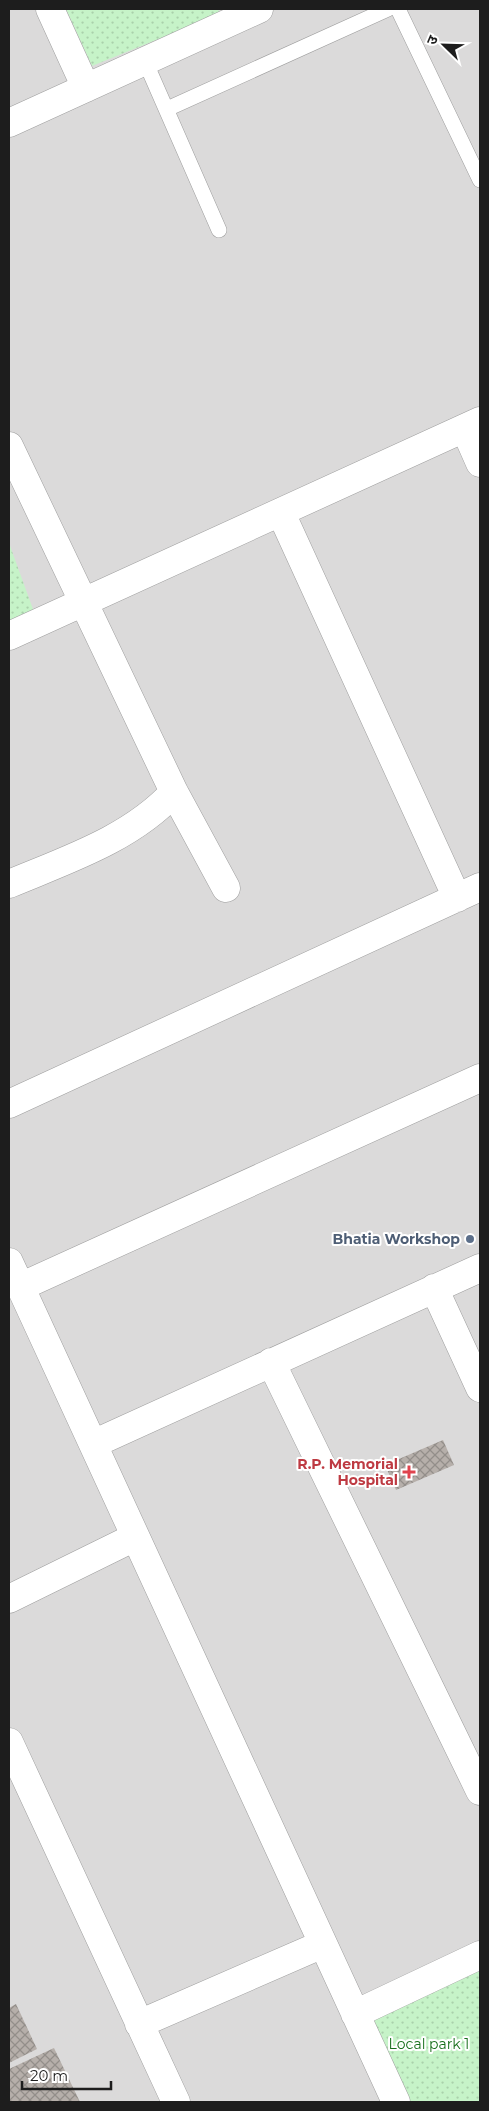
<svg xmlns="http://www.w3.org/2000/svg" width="489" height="2111" font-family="Montserrat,'Noto Sans Devanagari',sans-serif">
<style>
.residential{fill:#dbdada}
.park{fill:url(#park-dots)}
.building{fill:url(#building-cross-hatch)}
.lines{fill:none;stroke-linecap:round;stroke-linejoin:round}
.lane-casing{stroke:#9e9e9e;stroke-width:16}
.street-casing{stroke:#9e9e9e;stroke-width:29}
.lane{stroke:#fff;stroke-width:15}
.street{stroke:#fff;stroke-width:28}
.service-dot{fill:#5c6f8a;stroke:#fff;stroke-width:2}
.health-dot{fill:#e0444e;stroke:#fff;stroke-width:2}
.labels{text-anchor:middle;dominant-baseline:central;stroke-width:4;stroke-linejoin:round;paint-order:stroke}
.service-label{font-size:14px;font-weight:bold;fill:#4e5e75;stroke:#fff;text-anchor:end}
.health-label{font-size:14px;font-weight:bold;fill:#be3a42;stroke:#fff;text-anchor:end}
.park-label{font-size:14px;fill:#186f1c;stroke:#fff}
</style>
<defs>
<pattern id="park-dots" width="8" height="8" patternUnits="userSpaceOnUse" patternTransform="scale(1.25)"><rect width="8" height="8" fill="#c6f3c8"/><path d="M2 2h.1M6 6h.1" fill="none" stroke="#aad0ab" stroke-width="1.8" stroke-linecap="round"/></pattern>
<pattern id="building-cross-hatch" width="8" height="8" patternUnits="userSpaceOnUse" patternTransform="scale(1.25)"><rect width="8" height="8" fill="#b6afaa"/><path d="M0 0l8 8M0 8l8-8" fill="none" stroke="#938e8a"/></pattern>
</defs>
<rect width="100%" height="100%" fill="#edeae4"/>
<path class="residential" d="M9,9h471v2093h-471z"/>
<path class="park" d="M66,9h152l2,5 -128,52z
M9,543l29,80 -29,10z
M480,1964v138h-78l-44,-82z"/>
<path class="building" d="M443,1440l11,25 -58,25 -11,-25z
M16,2004l21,45 -28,14v-55z
M54,2048l26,54h-71v-33z"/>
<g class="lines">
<defs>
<path id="lane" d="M398,9l82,171
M145,61l74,169
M167,109l221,-100"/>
<path id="street" d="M50,9l36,79
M9,123l250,-114
M465,429l15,34
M9,446l165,346 52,96
M281,513l176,385
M9,636l471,-215
M9,884c57,-24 122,-45 165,-92
M9,1104l471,-217
M9,1262l387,840
M20,1287l460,-209
M434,1288l46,100
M271,1362l209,429
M93,1444l387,-176
M9,1599l126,-62
M9,1742l167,360
M355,2014l125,-59
M139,2024l184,-80"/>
</defs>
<use href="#lane" class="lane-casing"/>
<use href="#street" class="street-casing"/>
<use href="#lane" class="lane"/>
<use href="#street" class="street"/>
</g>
<circle class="service-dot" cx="470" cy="1239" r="5"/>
<path class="health-dot" d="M406.5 1464.5h5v5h5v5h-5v5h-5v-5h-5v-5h5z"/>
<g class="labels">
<g class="service-label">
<text x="460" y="1239">Bhatia Workshop</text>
</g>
<g class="health-label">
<text x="398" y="1464">R.P. Memorial<tspan x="398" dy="16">Hospital</tspan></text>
</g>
<g class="park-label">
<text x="429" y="2044">Local park 1</text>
</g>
</g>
<rect width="489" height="2111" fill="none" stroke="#1d1d1d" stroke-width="20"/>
<g transform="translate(444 45) rotate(293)" stroke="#ffffff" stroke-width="4" paint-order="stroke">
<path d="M0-4L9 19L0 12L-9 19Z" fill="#1d1d1d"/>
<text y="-8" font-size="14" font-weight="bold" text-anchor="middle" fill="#1d1d1d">उ</text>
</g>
<path d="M22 2081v8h89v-8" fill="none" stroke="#1d1d1d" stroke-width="2.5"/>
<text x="30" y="2081" font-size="15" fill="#1d1d1d" stroke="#ffffff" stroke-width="4" paint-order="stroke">20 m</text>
</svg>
